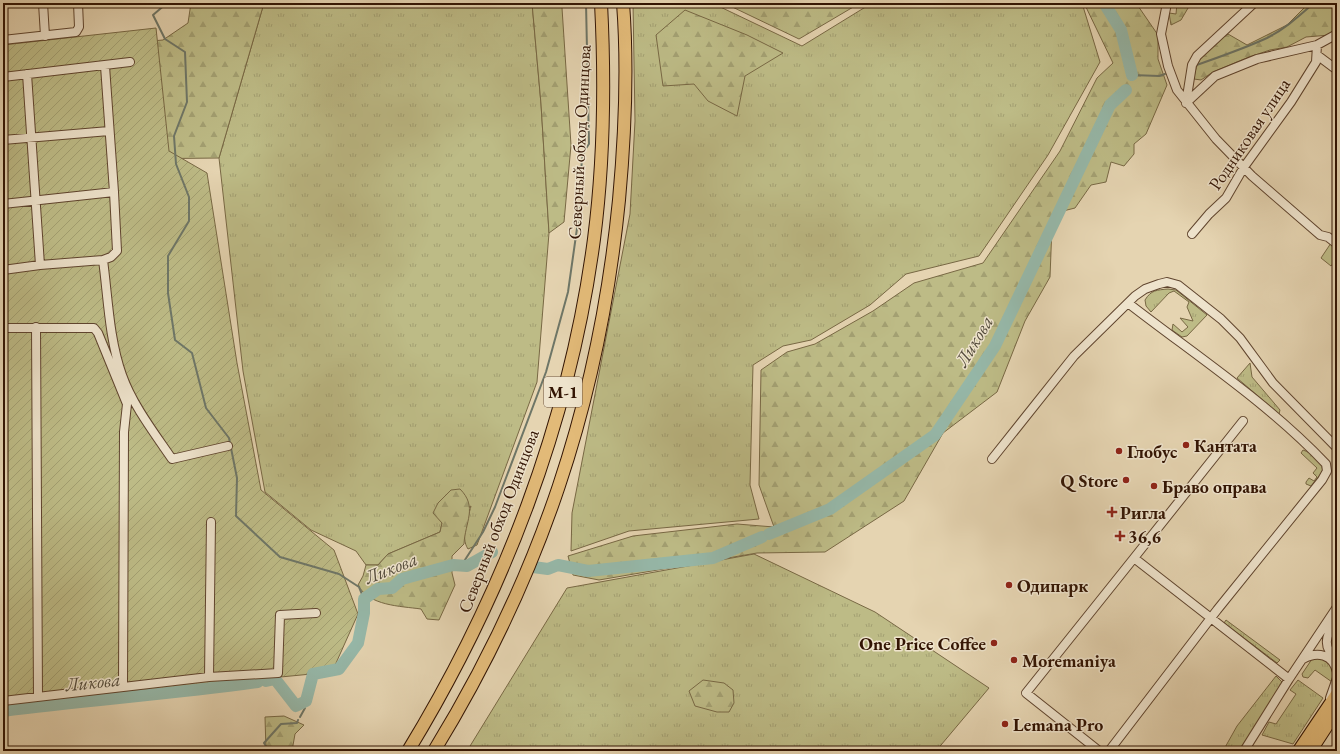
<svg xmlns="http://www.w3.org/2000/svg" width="1340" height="754" font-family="'EB Garamond',serif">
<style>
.grass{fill:url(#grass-tufts);stroke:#786844}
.forest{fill:url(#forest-firs);stroke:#786844}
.park{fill:#bdbb86;stroke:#786844}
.garden{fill:url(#garden-furrows);stroke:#786844}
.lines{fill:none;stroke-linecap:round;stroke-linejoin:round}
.stream{stroke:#6e7667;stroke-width:2}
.river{stroke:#96b8a9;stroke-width:12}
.minor-casing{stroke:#5f442e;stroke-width:10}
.major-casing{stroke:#321403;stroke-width:13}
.highway-casing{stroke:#321403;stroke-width:14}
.minor{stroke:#eee3cc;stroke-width:8}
.major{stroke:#e2ba78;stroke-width:11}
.highway{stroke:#e2ba78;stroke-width:12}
.poi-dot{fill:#8f2418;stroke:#eee3cc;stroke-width:1.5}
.labels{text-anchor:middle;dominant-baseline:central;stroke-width:3;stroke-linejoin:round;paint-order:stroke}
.shield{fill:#eee3cc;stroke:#6a523f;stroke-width:1}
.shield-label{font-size:17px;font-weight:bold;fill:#321403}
.street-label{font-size:18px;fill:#321403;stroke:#eee3cc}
.poi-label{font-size:18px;font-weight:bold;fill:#321403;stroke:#eee3cc;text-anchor:start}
.water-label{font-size:19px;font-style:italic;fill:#554d3d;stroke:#eee3cc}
</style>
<defs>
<pattern id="grass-tufts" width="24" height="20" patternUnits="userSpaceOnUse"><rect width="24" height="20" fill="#bdbb86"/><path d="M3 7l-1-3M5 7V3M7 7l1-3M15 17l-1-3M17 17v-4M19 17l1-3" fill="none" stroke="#a3a072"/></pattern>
<pattern id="forest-firs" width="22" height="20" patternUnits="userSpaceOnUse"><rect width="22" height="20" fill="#bdbb86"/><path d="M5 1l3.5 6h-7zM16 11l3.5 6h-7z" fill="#a3a072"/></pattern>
<pattern id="garden-furrows" width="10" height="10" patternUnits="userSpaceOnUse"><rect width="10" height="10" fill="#bdbb86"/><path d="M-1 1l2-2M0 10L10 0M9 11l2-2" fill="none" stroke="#a3a072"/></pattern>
</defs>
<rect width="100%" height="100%" fill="#e5d4b1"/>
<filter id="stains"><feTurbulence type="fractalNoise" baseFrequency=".005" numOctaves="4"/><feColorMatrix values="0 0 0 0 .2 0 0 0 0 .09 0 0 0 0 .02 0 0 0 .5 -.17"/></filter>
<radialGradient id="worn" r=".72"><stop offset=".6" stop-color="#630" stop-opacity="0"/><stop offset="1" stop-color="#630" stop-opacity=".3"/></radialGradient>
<path class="grass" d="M264,3h268l9,101 8,129 -12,149 -60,163 -9,4c-8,-12 0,-30 3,-43l-29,17 -2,9 -52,22 -10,11h-12l-10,-14 -45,-21 -46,-38 -22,-121 -24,-213z
M633,3h79l90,43 70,-43h210l18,59 -52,93 -69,101 -73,18 -36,31 -59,35 -28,6 -30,19 -3,120 9,34 -130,12 -58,20 1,-38 58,-299 5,-93z
M1168,289l8,1 31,25 -20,21 -5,1 -10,-7 1,-6 9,8 6,-5 -8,-9 13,3 -6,-14 2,-5 -15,-11 -5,2 -18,19 -5,-6 -1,-6c6,-10 12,-10 23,-11z
M1250,363l2,14 28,33 -1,4 -42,-36z
M1303,450c9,3 19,11 20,21l-12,15 -5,-2v-2l3,-4 5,3 3,-4 -4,-4 4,-5 -16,-15z
M754,554l121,58 114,76 -53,63h-469l100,-163z
M1226,620l54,40 -3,3 -53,-40z
M1318,656l10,4c3,8 8,14 4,22l-17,-12 -7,8 -5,-1 -1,-3 10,-15z
M1276,676l7,7 -41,68h-19l14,-25z
M1298,680l25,18 -30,46 -31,-9 7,-13 7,2 20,-30 -6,-4z"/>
<path class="forest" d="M191,3h73l-45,155 -94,1 15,-117 23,-2 25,-17z
M532,3h29l1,5 9,137 -7,77 -15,11 -8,-129z
M724,3h136l-61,36z
M1084,3h52l22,32v24l9,26 -21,49 -12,10v10l-10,12 -13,-4 -5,20 -15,3 -16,23 -12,3 -11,15 -2,51 -25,44 -28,71 -54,41 -39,68 -79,51 -68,1 -158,27 -26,-5 -5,-19 65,-20 104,-12 37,3 -15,-42 2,-115 26,-18 28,-8 58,-33 41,-28 69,-20 77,-112 37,-73 16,-15z
M1177,3h14l-10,17 -10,5 -2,-12 7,1z
M1309,3h28v29l-7,3 -24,2 -19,10 -17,3 -21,7 -36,15 -12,8 -7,-1c2,-23 17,-33 34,-45l19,11 40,-20z
M685,10l62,25 36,18 -38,23 -8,40 -29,-15 -14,-17 -31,2 -7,-51z
M460,489c18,18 5,33 4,55l-12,12v17l3,12 -16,35 -12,-1 -6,-10c-21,-3 -52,-3 -63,-24l5,-9 3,-11h12l10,-11 52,-22 2,-9 -9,-10 5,-10 13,-13z
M703,680l21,3 9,7 1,13 -5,9h-12l-22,-6 -6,-15z
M284,716l20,9 -9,9 -3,17h-26l-1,-34z"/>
<path class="park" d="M1331,243l6,5v10l-6,8 -10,-8z"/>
<path class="garden" d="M156,28l13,123 38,22 30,190 24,127 73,60 24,64 -26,58 -329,32v-659z"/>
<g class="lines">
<path class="stream" d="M167,3l-14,12 12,24 20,13 2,50 -13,34 2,28 13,33v24l-21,35v37l7,47 17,13 14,55 23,30 1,5
M1194,66c25,-9 49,-17 73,-28 18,-9 32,-22 47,-35
M1132,75l27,1 6,-2
M231,448l6,30 -1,38 44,41 59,17 20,13 5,12
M461,566l22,-34 12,-25 51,-135 22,-80 16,-113c-4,-12 -3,-25 5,-35l-3,-141
M300,717l5,-9 -3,-5
M269,751l-5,-8 17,-19 16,-1 1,-3"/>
<path class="river" d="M1104,3l17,27 11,45
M769,534l61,-25 105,-74 60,-89 115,-241 16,-15
M533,567l15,2 10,-4 30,6 125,-13 49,-21
M266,681l9,-2 21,27 10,-5 7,-27 26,-5 19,-26 6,-30v-14l14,-10 14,-1 10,-9 51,-14 14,1 25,-14
M3,711c85,-11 170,-17 255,-29"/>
<defs>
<path id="minor" d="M43,3l2,33
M1167,3l-6,31 7,32 9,24 39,49 36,37 68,59 8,2 9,7
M3,40l73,-8 3,-5 -1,-24
M1317,55l20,15
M105,66l9,126
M3,77l127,-15
M1186,103l29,-27 42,-17 60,-14 20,-11
M1186,103l6,-38 5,-9 57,-53
M3,140l106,-9
M3,204l111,-12 3,59 -6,6 -8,3 -63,5
M1192,234l17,-20 17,-16 18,-31 47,-65 25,-40 1,-17
M103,260c5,37 6,79 19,115 10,29 33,59 50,84l56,-13
M3,270l37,-5 -13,-191
M36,327l2,370
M3,328h91l4,5 29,71 -3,28 -1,255
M1243,421l-109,137 155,121
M992,459l82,-103 61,-60 10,-7 14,-5 8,-2 11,3 43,34 19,19 33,45 64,65
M1334,622c-7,13 -13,26 3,36
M1303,659c14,-8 30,-5 34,13
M209,677l2,-155
M1330,698l7,-20
M3,701l206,-24 69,-4 2,-58 36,-2
M1099,751l-73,-58 108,-135
M1109,751l108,-141 105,-130 5,-9 -1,-7c-59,-62 -131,-109 -198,-161
M1244,751l45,-72 48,-72"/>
<path id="major" d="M1298,751l39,-58
M1311,751l26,-40"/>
<path id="highway" d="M408,751c95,-156 162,-330 186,-512 10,-77 11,-158 7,-236
M434,751c106,-173 165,-349 185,-551 6,-65 9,-132 4,-197"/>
</defs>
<use href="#minor" class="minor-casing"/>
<use href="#major" class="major-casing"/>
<use href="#highway" class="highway-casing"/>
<use href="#minor" class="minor"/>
<use href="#major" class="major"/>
<use href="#highway" class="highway"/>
</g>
<g class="poi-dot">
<circle cx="1186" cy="445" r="4"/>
<circle cx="1119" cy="451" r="4"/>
<circle cx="1126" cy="480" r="4"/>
<circle cx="1154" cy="486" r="4"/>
<path d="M1110 506h4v4h4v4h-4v4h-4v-4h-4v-4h4z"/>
<path d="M1118 530h4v4h4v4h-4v4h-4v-4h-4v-4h4z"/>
<circle cx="1009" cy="585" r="4"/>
<circle cx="994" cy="643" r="4"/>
<circle cx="1014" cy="660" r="4"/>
<circle cx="1005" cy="724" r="4"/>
</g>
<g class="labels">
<rect class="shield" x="544" y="377" width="38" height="30" rx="3"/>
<g class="shield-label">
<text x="563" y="392">М-1</text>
</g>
<g class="street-label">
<text transform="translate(1249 134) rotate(-56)">Родниковая улица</text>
<text transform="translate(579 142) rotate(-87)">Северный обход Одинцова</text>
<text transform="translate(498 521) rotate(-69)">Северный обход Одинцова</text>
</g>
<g class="poi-label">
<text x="1194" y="445">Кантата</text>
<text x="1127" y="451">Глобус</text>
<text x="1118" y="480" text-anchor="end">Q Store</text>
<text x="1162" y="486">Браво оправа</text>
<text x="1120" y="512">Ригла</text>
<text x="1128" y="536">36,6</text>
<text x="1017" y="585">Одипарк</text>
<text x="986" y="643" text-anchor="end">One Price Coffee</text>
<text x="1022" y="660">Moremaniya</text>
<text x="1013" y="724">Lemana Pro</text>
</g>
<g class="water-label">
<text transform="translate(974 341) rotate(-59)">Ликова</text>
<text transform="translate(391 568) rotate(-22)">Ликова</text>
<text transform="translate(93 682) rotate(-6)">Ликова</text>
</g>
</g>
<rect width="1340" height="754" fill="none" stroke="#e5d4b1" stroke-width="16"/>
<rect x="4" y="4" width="1332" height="746" fill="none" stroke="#321403" stroke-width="2"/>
<rect x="8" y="8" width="1324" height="738" fill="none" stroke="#321403"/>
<rect width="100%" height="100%" filter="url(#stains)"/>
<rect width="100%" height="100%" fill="url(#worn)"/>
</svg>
